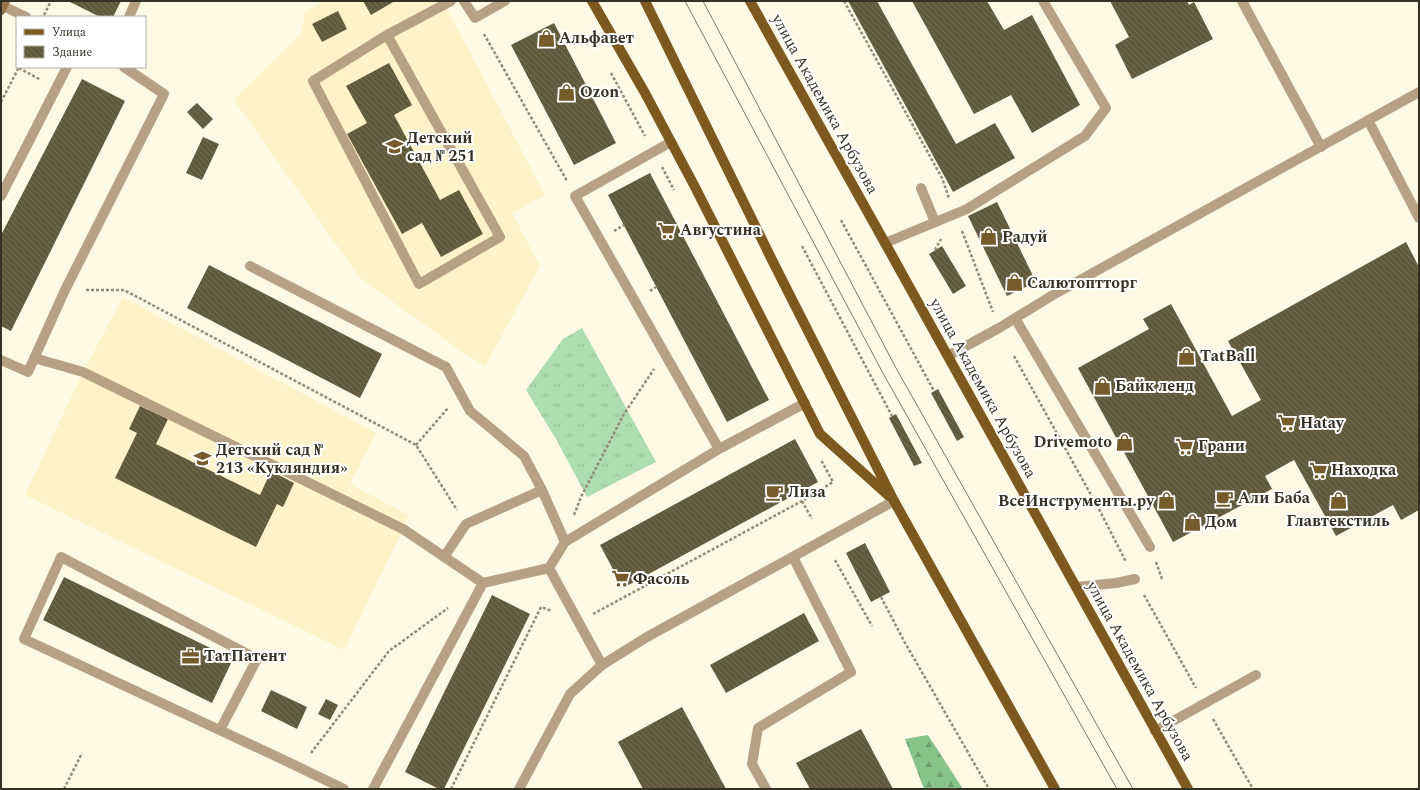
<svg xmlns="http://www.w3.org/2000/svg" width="1420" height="790" font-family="Spectral,serif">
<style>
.built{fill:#fdf2c8}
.grass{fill:url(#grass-tufts)}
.forest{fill:url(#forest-firs)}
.building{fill:url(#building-back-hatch)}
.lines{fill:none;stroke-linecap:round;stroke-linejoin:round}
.path{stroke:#918d7c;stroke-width:2.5;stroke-dasharray:3 2;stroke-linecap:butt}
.service{stroke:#b6a185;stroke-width:10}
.tertiary{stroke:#b6a185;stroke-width:10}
.secondary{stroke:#95774d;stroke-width:10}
.primary{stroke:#7d591f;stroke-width:10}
.tram{stroke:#7c7868;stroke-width:1}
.labels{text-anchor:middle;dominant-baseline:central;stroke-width:4;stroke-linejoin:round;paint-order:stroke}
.poi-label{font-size:16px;font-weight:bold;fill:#353124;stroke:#fff;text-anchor:start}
.street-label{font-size:16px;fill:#353124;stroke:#fff}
</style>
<defs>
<pattern id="grass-tufts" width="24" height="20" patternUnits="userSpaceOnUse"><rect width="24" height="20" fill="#aeddaf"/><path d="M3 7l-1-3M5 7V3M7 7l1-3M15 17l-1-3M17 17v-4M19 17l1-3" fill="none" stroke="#96be96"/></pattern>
<pattern id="forest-firs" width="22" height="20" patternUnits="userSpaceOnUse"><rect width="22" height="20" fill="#87c48a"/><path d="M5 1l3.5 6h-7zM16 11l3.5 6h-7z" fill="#6fa071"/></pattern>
<pattern id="building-back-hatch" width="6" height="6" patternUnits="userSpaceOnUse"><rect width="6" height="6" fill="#61593c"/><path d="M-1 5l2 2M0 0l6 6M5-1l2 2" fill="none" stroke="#746e56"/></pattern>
</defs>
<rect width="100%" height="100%" fill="#fef9e4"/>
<path class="built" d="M323,1h120l102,194 -33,18 28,53 -55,100 -27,-17 -98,-71 -126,-178 67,-66 4,-22z
M123,297l253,136 -26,51 58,31 -5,14 -59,121 -319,-155 58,-123z"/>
<path class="grass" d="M582,328l74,134 -69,35 -31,-58 -30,-49 37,-51z"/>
<path class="forest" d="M928,735l35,54h-39l-19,-50z"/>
<path class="building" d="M68,1h53l-8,16h-13z
M363,1h32l-24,14z
M848,1h29l79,143 39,-21 20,35 -62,34z
M912,1h75l17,29 28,-15 48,90 -48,28 -21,-38 -37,19z
M1110,1h77l2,4 5,-3 19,37 -81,40 -17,-34 14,-8z
M338,11l9,18 -25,13 -10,-18z
M554,23l62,120 -42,22 -63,-120z
M389,63l23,42 -18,10 46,85 19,-10 24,44 -42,23 -19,-34 -20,11 -55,-100 20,-11 -21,-37z
M82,79l43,22 -114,230 -10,-5v-91z
M197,103l16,16 -10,10 -16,-17z
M203,137l16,7 -17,36 -16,-7z
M650,173l119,227 -42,22 -119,-227z
M997,202l39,80 -29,14 -39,-80z
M1406,242l13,25v243l-18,10 -8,-15 -57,31 -42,-76 -29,16 7,13 -99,53 -95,-174 71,-39 -6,-10 28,-15 61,112 29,-16 -33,-59z
M942,246l24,40 -13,8 -24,-40z
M209,265l173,89 -22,44 -173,-90z
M938,389l26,48 -7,4 -26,-48z
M140,406l28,13 -12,25 104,51 11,-24 23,12 -11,24 -6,-3 -21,43 -141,-69 22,-45 -8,-4z
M896,414l26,49 -8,3 -25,-48z
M795,439l23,43 -195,106 -23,-43z
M865,543l25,49 -19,10 -25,-49z
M64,577l169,82 -21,44 -169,-83z
M492,595l38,19 -86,175h-5l-34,-17z
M804,613l15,28 -93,52 -16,-28z
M271,690l36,17 -10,22 -36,-18z
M326,699l12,6 -8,15 -12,-6z
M682,707l44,82h-83l-25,-47z
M861,729l32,60h-83l-14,-26z"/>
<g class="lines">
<path class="path" d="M844,1l98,177 7,20
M44,15l7,-14
M484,34l83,147
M19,68l22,12
M611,73l34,63
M1,102l18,-35
M662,167l12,23
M841,220l93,171
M614,231l10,-6
M962,231l31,81
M802,246l90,170
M935,250l6,-11
M86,290h38l292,155 41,65
M650,291l6,-4
M1014,356l86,155 26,51
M416,445l32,-37
M802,501l10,18
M574,515l7,-18 43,-83 30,-45
M835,560l37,66
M1156,562l6,17
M1144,595l52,93
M881,597l23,44 85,148
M593,614l209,-113 31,-19 -12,-22
M1213,719l40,70
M311,753l78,-102 59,-43
M64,789l18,-36
M451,789l90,-182 11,4"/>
<path class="service" d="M464,1l11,17 30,-17
M1242,1l79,146
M3,6l23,11
M129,17l7,-16
M387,35l113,202 -81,47 -106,-203 74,-46 64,-34
M1368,120l51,98
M671,142l-96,54 144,253
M921,188l14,34
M1,196l66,-129
M885,243l82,-34 118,-73 21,-28 -63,-107
M250,266l196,101 24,44 54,45 18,34 23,52
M1015,318l135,229
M948,356l51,-28 54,-33 366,-203
M34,358l49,14 320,157 80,54
M1,360l27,12 37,-82 99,-196 -40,-27
M444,557l22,-33 76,-34
M549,568l53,97
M1076,587l40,-4 19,-4
M220,730l37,-71 -196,-102 -37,82 262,122 58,28
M1155,731l101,-56
M373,789l110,-206 66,-15 16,-26 154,-93 86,-46
M766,789l-14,-25 6,-36 93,-56 -58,-115"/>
<path class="tertiary" d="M519,789l51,-95 32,-29 45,-28 247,-136"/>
<path class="secondary" d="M1,10l4,-9"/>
<path class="primary" d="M592,1l53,92 50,94 125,247 69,62
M645,1l125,255 124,245 161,288
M750,1l135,242 303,546"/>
<path class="tram" d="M685,1l199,374 233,414
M703,1l193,367 237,421"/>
</g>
<defs>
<symbol id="shop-bare" viewBox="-9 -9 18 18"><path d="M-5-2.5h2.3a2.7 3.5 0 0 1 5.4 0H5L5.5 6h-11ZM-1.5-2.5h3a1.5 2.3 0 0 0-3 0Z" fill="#765b2d" stroke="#fff" stroke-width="2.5" paint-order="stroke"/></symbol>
<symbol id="school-bare" viewBox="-9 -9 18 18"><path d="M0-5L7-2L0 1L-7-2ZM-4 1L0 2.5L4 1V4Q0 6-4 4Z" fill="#765b2d" stroke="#fff" stroke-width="2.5" paint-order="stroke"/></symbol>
<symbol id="supermarket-bare" viewBox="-9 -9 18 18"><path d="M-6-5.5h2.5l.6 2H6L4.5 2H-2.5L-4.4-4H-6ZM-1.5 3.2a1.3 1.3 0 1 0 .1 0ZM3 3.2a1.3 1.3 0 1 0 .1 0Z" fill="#765b2d" stroke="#fff" stroke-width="2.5" paint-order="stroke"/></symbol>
<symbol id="cafe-bare" viewBox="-9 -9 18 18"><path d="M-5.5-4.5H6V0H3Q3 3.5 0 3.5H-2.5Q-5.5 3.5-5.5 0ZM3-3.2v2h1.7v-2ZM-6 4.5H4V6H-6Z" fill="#765b2d" stroke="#fff" stroke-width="2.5" paint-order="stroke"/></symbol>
<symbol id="office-bare" viewBox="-9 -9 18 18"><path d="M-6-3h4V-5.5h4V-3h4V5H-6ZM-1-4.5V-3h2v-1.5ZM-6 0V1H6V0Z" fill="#765b2d" stroke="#fff" stroke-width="2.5" paint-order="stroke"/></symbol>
</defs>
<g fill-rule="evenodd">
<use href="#shop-bare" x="534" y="26" width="25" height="25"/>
<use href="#shop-bare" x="554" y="80" width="25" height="25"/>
<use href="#school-bare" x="382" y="134" width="25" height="25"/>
<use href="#supermarket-bare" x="654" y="218" width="25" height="25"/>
<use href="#shop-bare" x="976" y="224" width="25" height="25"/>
<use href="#shop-bare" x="1002" y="270" width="25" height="25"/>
<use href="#shop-bare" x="1174" y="344" width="25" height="25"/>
<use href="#shop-bare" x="1090" y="374" width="25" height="25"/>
<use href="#supermarket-bare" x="1274" y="410" width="25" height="25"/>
<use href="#shop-bare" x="1112" y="430" width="25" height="25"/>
<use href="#supermarket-bare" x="1172" y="434" width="25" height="25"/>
<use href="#school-bare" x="190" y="446" width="25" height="25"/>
<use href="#supermarket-bare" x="1306" y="458" width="25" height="25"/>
<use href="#cafe-bare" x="762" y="480" width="25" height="25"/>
<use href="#cafe-bare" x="1212" y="486" width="25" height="25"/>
<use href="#shop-bare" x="1326" y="488" width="25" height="25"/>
<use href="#shop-bare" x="1154" y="488" width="25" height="25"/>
<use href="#shop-bare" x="1180" y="510" width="25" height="25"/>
<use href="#supermarket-bare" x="608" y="566" width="25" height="25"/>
<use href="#office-bare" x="178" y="644" width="25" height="25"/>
</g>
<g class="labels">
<g class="poi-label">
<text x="559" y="38">Альфавет</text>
<text x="580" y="92">Ozon</text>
<text x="407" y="138">Детский<tspan x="407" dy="18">сад № 251</tspan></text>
<text x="680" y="230">Августина</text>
<text x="1002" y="237">Радуй</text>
<text x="1027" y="283">Салютоптторг</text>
<text x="1200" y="356">TatBall</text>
<text x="1115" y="386">Байк ленд</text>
<text x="1300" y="423">Hatay</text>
<text x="1112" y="442" text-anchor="end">Drivemoto</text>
<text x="1198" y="446">Грани</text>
<text x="216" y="450">Детский сад №<tspan x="216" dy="18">213 «Кукляндия»</tspan></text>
<text x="1331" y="470">Находка</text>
<text x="788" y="492">Лиза</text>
<text x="1238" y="498">Али Баба</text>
<text x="1154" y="501" text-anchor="end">ВсеИнструменты.ру</text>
<text x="1338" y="521" text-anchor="middle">Главтекстиль</text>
<text x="1205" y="522">Дом</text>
<text x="633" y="579">Фасоль</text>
<text x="204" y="656">ТатПатент</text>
</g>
<g class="street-label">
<text transform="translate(825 104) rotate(61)">улица Академика Арбузова</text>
<text transform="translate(983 388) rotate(61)">улица Академика Арбузова</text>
<text transform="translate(1140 671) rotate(61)">улица Академика Арбузова</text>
</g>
</g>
<rect width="1420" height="790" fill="none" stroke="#353124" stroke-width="4"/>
<rect x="16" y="16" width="130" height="52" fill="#ffffff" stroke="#aeada7"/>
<rect x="24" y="29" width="20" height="6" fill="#7d591f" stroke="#aeada7"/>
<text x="52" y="36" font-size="12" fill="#353124">Улица</text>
<rect x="24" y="46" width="20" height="12" fill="url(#building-back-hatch)" stroke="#aeada7"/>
<text x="52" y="56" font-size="12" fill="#353124">Здание</text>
</svg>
